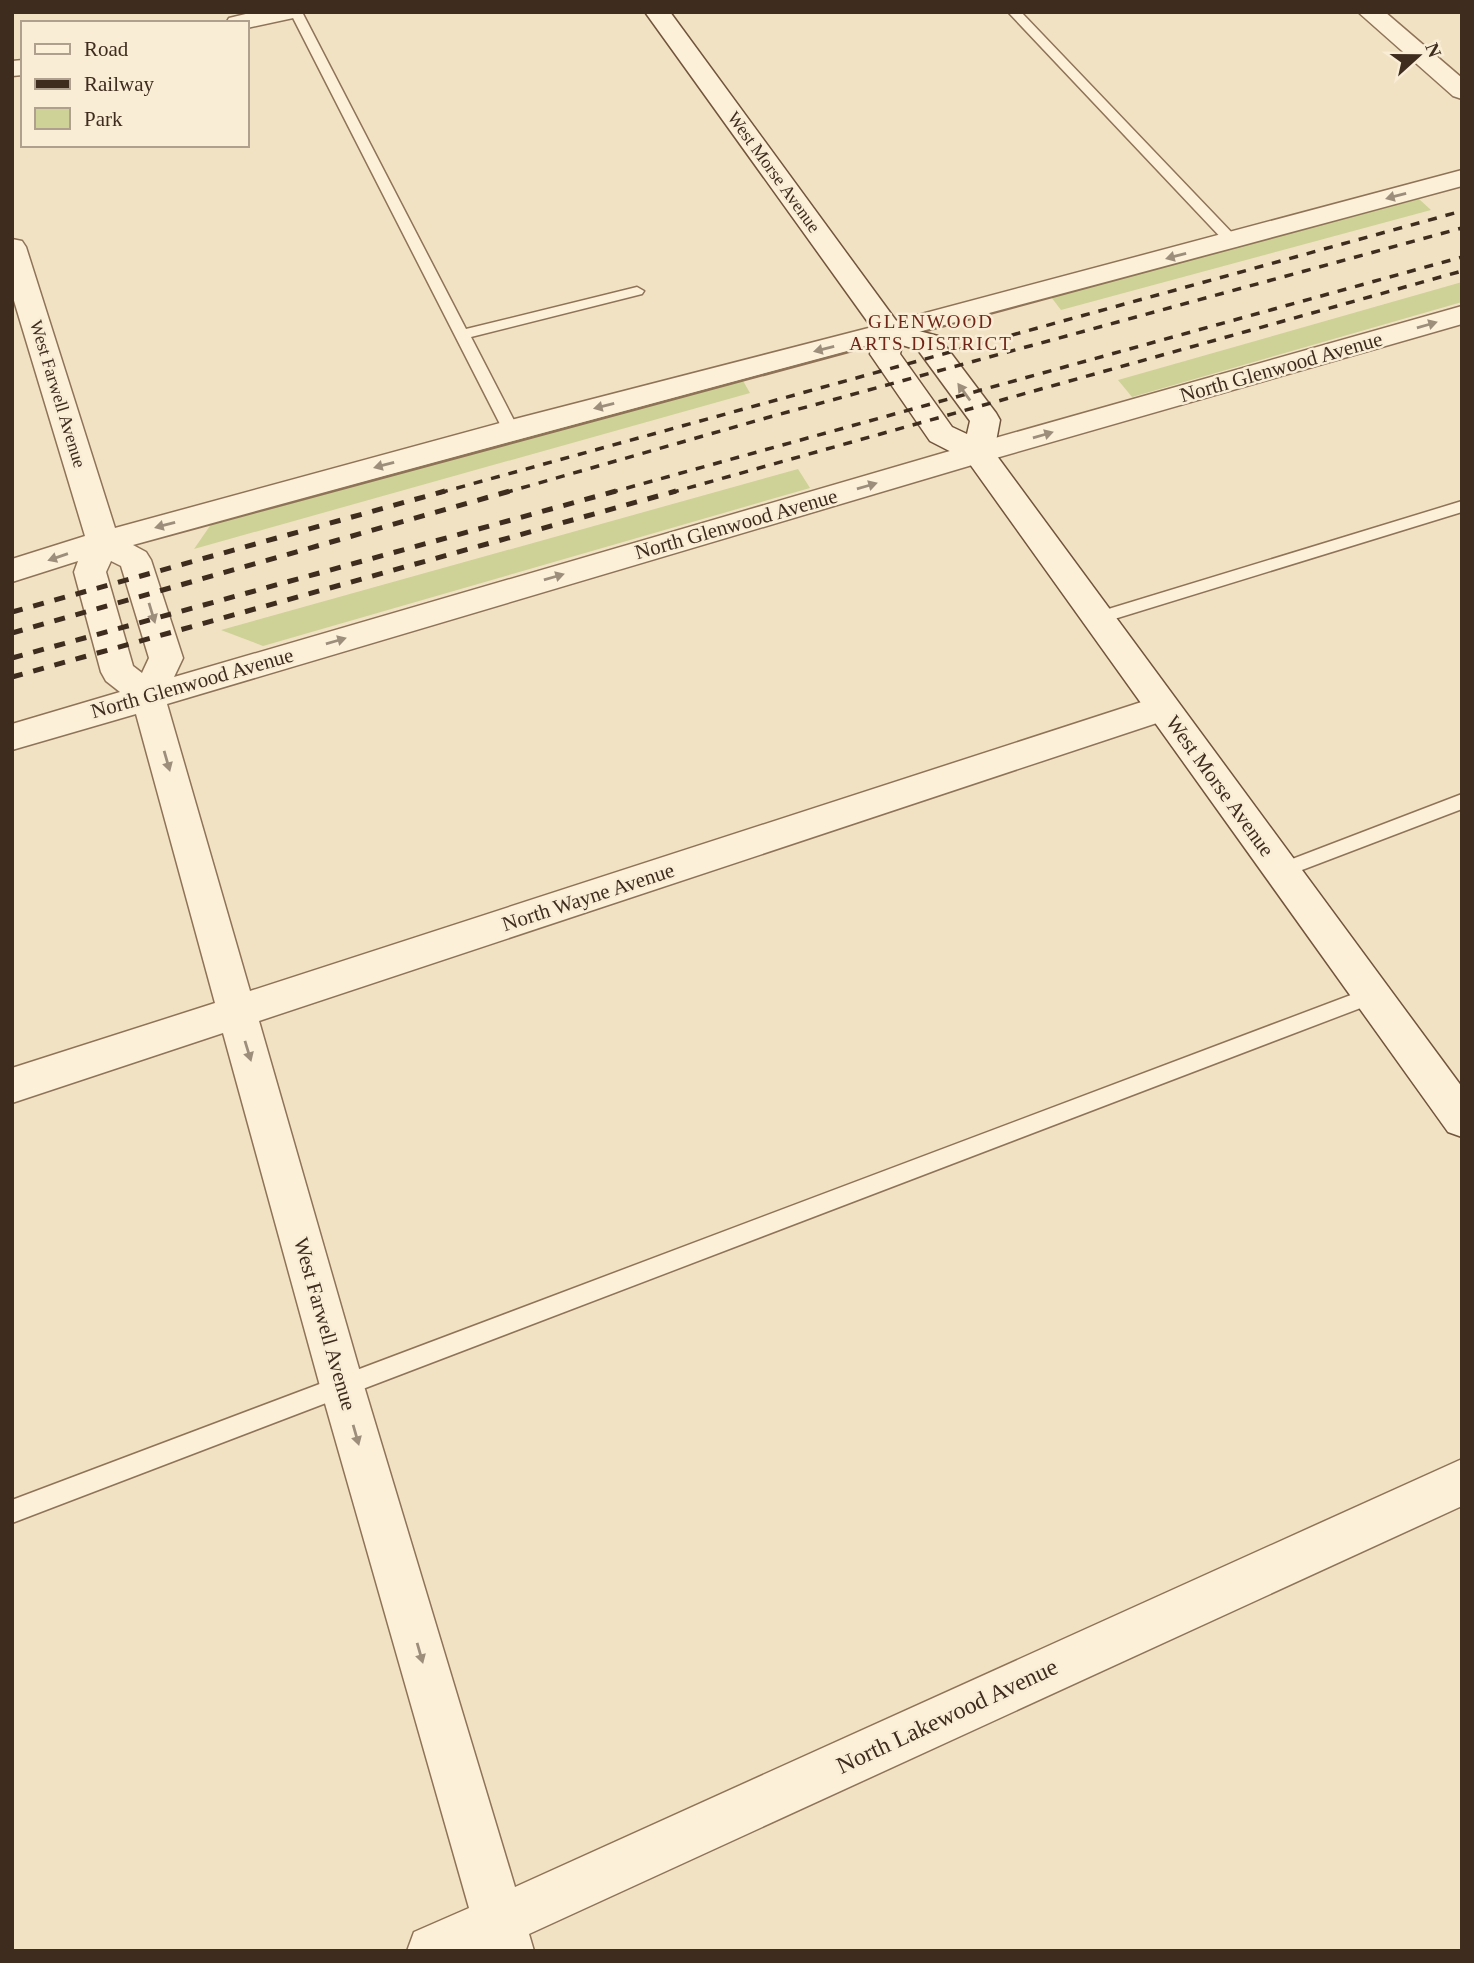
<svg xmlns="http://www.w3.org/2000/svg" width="1474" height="1963" font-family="Georgia,serif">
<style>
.green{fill:#ced297}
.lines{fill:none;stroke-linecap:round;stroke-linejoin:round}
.lane-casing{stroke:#8f7358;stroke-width:3}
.street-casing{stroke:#8f7358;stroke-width:3}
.secondary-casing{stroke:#71543b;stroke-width:3}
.lane{fill:#fcf0d9;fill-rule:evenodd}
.street{fill:#fcf0d9;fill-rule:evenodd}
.secondary{fill:#fcf0d9;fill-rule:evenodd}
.rail-far1{stroke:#3e2c1e;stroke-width:3.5;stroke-dasharray:9 9;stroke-linecap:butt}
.rail{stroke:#3e2c1e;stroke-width:5;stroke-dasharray:11 11;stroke-linecap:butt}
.oneway{fill:#9d8e7c}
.labels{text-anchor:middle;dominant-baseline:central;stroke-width:5;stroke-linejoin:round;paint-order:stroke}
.far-street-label{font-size:18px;fill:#3e2c1e;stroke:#f9edd5}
.far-neighbourhood-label{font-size:19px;letter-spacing:2px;fill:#6f2619;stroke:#f9edd5}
.street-label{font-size:21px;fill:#3e2c1e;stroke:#f9edd5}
.near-street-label{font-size:24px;fill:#3e2c1e;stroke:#f9edd5}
</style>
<rect width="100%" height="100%" fill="#f2e2c4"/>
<path class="green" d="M1419,199l12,11 -370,100 -10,-13z
M1462,282v20l-330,95 -14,-17z
M742,379l8,14 -556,156 20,-29z
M798,469l12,19 -547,158 -42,-16z"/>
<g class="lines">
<defs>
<path id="lane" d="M290,12h12l164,317 171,-42 7,4 -2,3 -171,43 48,93 -3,4h-10l-3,-4z
M1008,12h13l216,226v6h-10z
M1462,501v11l-364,112 -8,-6 2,-4z
M1462,794v15l-181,69 -7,-2 -2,-5 2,-5z
M1372,987l7,2 3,6 -3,6 -1367,522v-23z"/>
<path id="street" d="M254,12h47l-3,5 -51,11v-5h-21l3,-5z
M1358,12h27l77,66v21l-9,-3z
M23,60v15l-11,1v-15z
M1462,170v16c-443,120 -887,236 -1329,359l13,7 5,8 32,98 -9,19 793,-231 495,-140v18l-473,136 -822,244 83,287 913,-296 12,4 5,9 -5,9 -916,304 105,365 151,501 947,-428v47l-933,428 5,17h-127l7,-19 55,-24 -149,-522 -97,-353 -211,70v-35l203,-65 -79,-289 -124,36v-26l108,-32 -14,-11 -5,-9 -27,-100 4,-11 -66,21v-23l73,-23 -73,-242v-55l10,2 4,6 89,281 396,-108 373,-96zM111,561l10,5 28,92 -7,15 -9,-7 -27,-94z"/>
<path id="secondary" d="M645,12h25l230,314 38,10 58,77 4,7 -6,32 468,635v50l-14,-5 -481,-672 -37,-19 -60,-87 5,-22zM902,345l16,5 52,71 -3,13 -15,-7 -52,-73z"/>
</defs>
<use href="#lane" class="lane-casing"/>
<use href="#street" class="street-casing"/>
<use href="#secondary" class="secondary-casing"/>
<use href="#lane" class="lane"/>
<use href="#street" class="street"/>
<use href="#secondary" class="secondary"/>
<path class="rail-far1" d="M439,493l1023,-282
M504,493l262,-75 696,-190
M609,493l853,-236
M670,493l792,-222"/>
<path class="rail" d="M12,612l433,-121
M12,633l498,-142
M12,658l604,-167
M12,677l664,-186"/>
</g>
<defs><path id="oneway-solid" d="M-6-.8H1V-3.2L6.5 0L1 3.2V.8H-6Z" transform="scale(1.75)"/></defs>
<g class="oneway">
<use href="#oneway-solid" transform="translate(1396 196) rotate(165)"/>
<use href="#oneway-solid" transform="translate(1176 256) rotate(165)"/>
<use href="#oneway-solid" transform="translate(1427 325) rotate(-16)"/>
<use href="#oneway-solid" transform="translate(824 349) rotate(166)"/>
<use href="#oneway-solid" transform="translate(964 392) rotate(-126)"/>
<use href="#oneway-solid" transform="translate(604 406) rotate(166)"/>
<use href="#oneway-solid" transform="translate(1043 435) rotate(-16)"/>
<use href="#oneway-solid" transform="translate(384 465) rotate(165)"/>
<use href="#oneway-solid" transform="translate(867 486) rotate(-16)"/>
<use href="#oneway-solid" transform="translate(165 525) rotate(165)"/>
<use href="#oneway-solid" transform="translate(58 557) rotate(161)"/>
<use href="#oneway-solid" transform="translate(554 577) rotate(-16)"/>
<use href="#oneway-solid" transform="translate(152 613) rotate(73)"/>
<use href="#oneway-solid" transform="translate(336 641) rotate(-16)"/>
<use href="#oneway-solid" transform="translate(167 761) rotate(74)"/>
<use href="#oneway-solid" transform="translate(248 1051) rotate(73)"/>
<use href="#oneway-solid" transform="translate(356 1435) rotate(74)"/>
<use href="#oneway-solid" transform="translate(420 1653) rotate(74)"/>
</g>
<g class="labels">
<g class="far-street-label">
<text transform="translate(774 172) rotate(54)">West Morse Avenue</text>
<text transform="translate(58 394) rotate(73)">West Farwell Avenue</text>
</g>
<g class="far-neighbourhood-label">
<text x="931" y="321">GLENWOOD<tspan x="931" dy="22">ARTS DISTRICT</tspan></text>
</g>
<g class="street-label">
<text transform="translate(1281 367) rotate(-16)">North Glenwood Avenue</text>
<text transform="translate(736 524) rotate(-16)">North Glenwood Avenue</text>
<text transform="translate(192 683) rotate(-16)">North Glenwood Avenue</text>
<text transform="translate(1220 786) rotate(54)">West Morse Avenue</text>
<text transform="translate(588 897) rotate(-18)">North Wayne Avenue</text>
<text transform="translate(325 1324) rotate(74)">West Farwell Avenue</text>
</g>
<g class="near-street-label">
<text transform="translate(947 1716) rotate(-25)">North Lakewood Avenue</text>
</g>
</g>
<rect width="1474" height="1963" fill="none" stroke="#3e2c1e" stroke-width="28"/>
<rect x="21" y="21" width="228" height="126" fill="#f9edd5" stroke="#aea08c" stroke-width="2"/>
<rect x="35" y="44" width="35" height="10" fill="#fcf0d9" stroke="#aea08c" stroke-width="2"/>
<text x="84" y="56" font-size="21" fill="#3e2c1e">Road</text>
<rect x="35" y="79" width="35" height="10" fill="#3e2c1e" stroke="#aea08c" stroke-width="2"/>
<text x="84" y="91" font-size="21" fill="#3e2c1e">Railway</text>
<rect x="35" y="108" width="35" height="21" fill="#ced297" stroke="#aea08c" stroke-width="2"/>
<text x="84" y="126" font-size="21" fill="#3e2c1e">Park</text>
<g transform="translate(1418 56) rotate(69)" stroke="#f9edd5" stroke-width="5" paint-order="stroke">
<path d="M0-5L12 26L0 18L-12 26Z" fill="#3e2c1e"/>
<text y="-10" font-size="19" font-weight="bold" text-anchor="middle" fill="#3e2c1e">N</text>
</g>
</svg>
